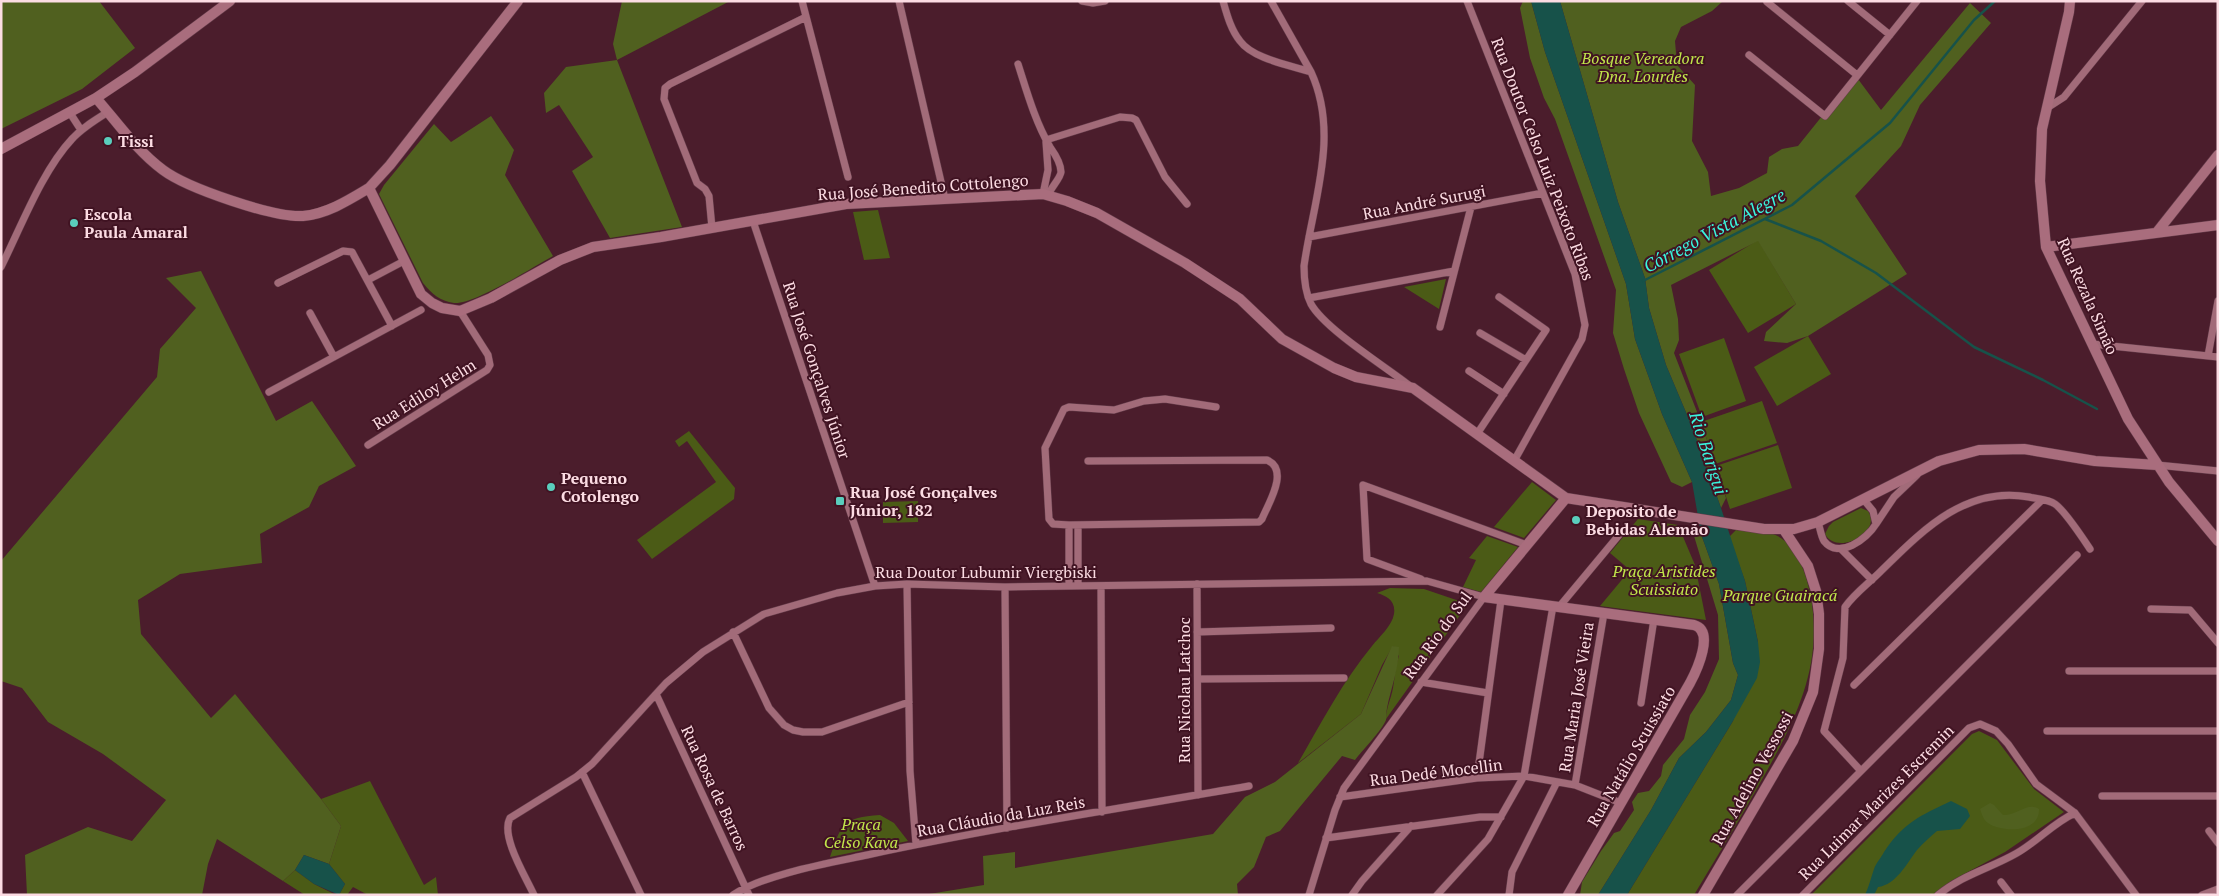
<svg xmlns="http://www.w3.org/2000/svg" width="2219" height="896" font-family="'PT Serif',serif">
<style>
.green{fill:#4b5b16}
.forest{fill:#50601f}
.water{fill:#17524a}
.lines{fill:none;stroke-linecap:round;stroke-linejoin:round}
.stream{stroke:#17524a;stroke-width:2.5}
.street-casing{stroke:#643c4a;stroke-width:8}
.secondary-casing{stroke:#643c4a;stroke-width:11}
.street{stroke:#a26b79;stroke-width:7}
.secondary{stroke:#a96d7d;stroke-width:10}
.poi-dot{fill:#5acebd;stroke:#401322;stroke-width:2}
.labels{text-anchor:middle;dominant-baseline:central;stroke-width:4;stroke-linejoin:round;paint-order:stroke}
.park-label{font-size:16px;font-style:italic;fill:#c1e74b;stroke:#401322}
.poi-label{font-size:16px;font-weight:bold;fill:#fcdce3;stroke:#401322;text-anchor:start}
.street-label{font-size:16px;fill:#fcdce3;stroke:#401322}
.water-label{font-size:18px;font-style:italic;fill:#3af4dc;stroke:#401322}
</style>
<rect width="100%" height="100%" fill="#4b1d2c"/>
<path class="green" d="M878,210l12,48 -26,2 -11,-48z
M1758,240l38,64 -48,29 -39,-63z
M1446,279l-7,30 -35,-22z
M1808,336l23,38 -54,32 -23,-39z
M1724,338l22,63 -44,16 -23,-63z
M1762,401l15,42 -62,21 -14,-42z
M689,431l46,57 -1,11 -82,60 -15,-19 79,-58 -29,-41 -8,6 -4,-6z
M1778,445l14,43 -62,21 -14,-43z
M1532,482l24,18 -32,38 -30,-11z
M918,501v21l-35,1v-21z
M1861,508l7,3c15,22 -32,45 -43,23l4,-8 4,-4z
M1638,519l40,6 17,40 11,55 -106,-14 30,-36 -20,-17z
M1736,530c11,2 26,1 37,4 23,8 33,39 37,59 15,73 -16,130 -50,190 -21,38 -44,75 -66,112h-67l106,-174 25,-79 -13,-61 -16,-44z
M1487,536l31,11 -37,45 -18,-5 13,-27 -7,-2z
M1390,588l34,1 44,15 -82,115c0,-11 5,-20 7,-31 2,-11 2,-21 6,-32l-6,-10 -11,19 -21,49 -63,49c23,-40 45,-82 74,-117 7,-9 20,-20 22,-32 2,-13 -7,-18 -17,-21z
M1979,731l18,9 37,49 30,23 -59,40 -54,29 -19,14h-121l161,-161z
M370,781l54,104 12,-8 2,18h-70l-15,-8 -6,8h-8l6,-11 -16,-20 12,-38 -20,-27z
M880,815l14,8 14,18 -78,16c12,-34 12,-39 50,-42z
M295,870l19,14 22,11h-31l-22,-14z"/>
<path class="forest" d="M1,1h98l36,47 -53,41 -81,40z
M622,1h108l-113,59 65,167 -72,11 -38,-67 21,-14 -34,-52 -13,8 -2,-20 22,-26 51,-7 -4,-16z
M1523,1h8l14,51 81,232 9,55 27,75 30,68 -10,5 -11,-5 -32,-69 -15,-44 -11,-36 3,-43 -61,-171 -11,-21 -14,-40 -10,-50z
M1560,1h163l-11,10 -31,16 -6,14 2,24 18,20 -3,56 16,31 3,24 28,-8 28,-15 2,-16 13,-8 16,-3 57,-71 26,35 89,-107 21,20 -71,82 -19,41 -46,50 52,78 -99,62 -21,7 -23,-2 2,-9 30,-28 -38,-63 -87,44 7,34 1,21 -5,13 27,69 25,76 -5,10 -28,-79 -27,-64 -17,-57 -4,-30 -27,-76z
M491,116l23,34 -9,25 48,81c-20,11 -79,49 -99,47 -14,-2 -22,-9 -31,-20l-44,-89 5,-9 50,-61 17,18z
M201,271l75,150 36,-20 44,65 -37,20 -10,21 -49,27 2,29 -82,11 -42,26 3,34 70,84 24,-24 86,105 20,27 -12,38 -25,-9 -9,15 -12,11 -66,-42 -9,25 -6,31h-175l-2,-40 63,-28 44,14 34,-41 -63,-46 -55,-32 -26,-34 -21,-7v-120l156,-184 3,-28 36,-41 -30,-30z
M1701,534l18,50 14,79 5,12 -7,25 -25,32 -27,26 -28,52 -53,85h-18l2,-13 19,-31 13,-18 6,-2 14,-21 -2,-8 6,-9 11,-2 12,-15 2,-11 21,-26 6,-24 15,-23 14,-33 -1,-44 -24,-79z
M1392,646l7,1c0,21 -8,41 -12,61 -1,4 0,8 -1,12 -4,10 -24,31 -31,40l-13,-4 -62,75 -14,6 -12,30 -17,17 1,11h-315l61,-10 -1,-29 32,-4v16l198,-34 32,-37 30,-15 86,-68z
M1990,803l4,2 9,10c13,1 25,-14 36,-6 1,24 -37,24 -51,14 -5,-3 -6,-9 -8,-14z"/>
<path class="water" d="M1531,1h29l58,201 27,76 4,30 17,57 27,64 28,79 24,73 13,61 2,20 -3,16 -24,43 -106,174h-29l53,-85 28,-52 27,-26 25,-32 7,-25 -5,-12 -14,-79 -18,-50 -9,-52 -30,-68 -27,-75 -9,-55 -81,-232z
M1951,801l16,8 3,7 -10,13 -23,2c-7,6 -14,12 -20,19 -10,13 -21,35 -39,37l-4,8h-9c4,-9 6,-17 9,-26 2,-6 7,-11 10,-17 20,-30 36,-36 67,-51z
M304,855l25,9 16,20 -6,11 -25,-11 -19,-14z"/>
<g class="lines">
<path class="stream" d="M1765,219l56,22 55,32 98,74 69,33 54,29
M1643,281l149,-76 98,-82 84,-103 21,-19"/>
<defs>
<path id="street" d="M802,1l46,176
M899,1l46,198
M1082,1l11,2 12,-2
M1223,1c4,14 8,29 17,40 13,18 50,24 71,31 29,63 2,129 -7,194 0,13 1,26 7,38 14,25 75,63 99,82
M1271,1l40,71
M1467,1l108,273 10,51 -3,14 -68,122
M1848,1l42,34
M1767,2l90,73
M1749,55l76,61 92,-115
M1018,64c9,28 17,57 32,83 5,7 11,16 11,25 0,5 -10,16 -13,23
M2047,108l17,-11 78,-96
M70,113l11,17
M1046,140l74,-23 12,1 4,2 29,57 22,27
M1043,194l5,-24 -2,-28
M753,221l122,365
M712,228l-3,-32 -4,-7 -8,-6 -33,-84 1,-11 5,-4 136,-67
M1309,237l234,-44
M1,267c20,-40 41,-96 71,-128 10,-11 23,-19 36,-27
M368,280l36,-19
M278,283l65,-32 9,1 40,74
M1309,298l145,-27
M310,313l24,44
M1440,327l31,-120
M1480,333l46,27
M2092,344l126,13
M2208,356l10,-55
M1469,371l35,23
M269,392l152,-82
M1477,434l69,-104 -47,-33
M368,445l119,-75 3,-5 -2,-10 -28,-44
M1088,461l179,-1c23,10 1,44 -5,59l-3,3 -190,3 -16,-1 -4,-5 -4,-71 19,-39 5,-2 45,3 30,-9 21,-2 51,8
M2157,465l61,6
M1818,522c2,6 3,14 6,19 15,19 43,-2 52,-17l-3,-13 -9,-11
M1876,524l18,-27 23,-22
M1078,525v61
M1841,549l31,31
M1421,579l-54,-20 -4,-74 164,60
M907,584l3,187 6,73
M1197,584l1,211
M1069,586v-61
M1101,586l1,226
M1005,587l2,241
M1559,607l65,-78
M2151,609l39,1 28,33
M733,632l36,76 15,17 9,5 10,2h19l87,-30
M1197,632l134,-4
M2069,671h149
M1198,679l146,-1
M1421,682l67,11
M1854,685l188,-185
M656,694l93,201
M1641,703l13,-84
M2047,731h171
M1861,771l-37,-40 19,-73 2,-51c9,-13 24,-24 35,-35 41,-40 85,-87 149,-75 8,2 19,2 26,7 10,7 27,33 35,45
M582,772l59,123
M1477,778l24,-178
M1575,785l29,-172
M2102,796h116
M1340,797l137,-19 47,-2 51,9 46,18
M2209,831l9,12
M1326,838l154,-21h21
M2001,882l10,13
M534,895c-8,-18 -34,-59 -24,-77l66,-41 16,-13 74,-81 37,-31 61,-38 73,-21 38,-7 32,-2 98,3 422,-6 57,16 -140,191 -9,22 -26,85
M733,895c32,-21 96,-32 134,-40 126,-27 255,-47 382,-69
M1352,895l10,-14 49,-55
M1437,895l51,-56 36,-63 29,-170
M1509,895l3,-23 45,-90
M1737,895l340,-340
M1803,895l166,-167 11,-4 16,7 12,13 28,40 39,29 61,82
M1938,895c24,-20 53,-27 79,-42 21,-12 36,-30 58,-40
M2202,895l16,-6"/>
<path id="secondary" d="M2070,1l-1,11 -27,117 -2,52 6,66 82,172 41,63 49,59
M96,98c21,24 41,53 67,72 24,18 111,48 140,46 24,-2 46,-16 66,-28l52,106 11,9 10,5 18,3 31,-13 69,-38 33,-13 68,-10 185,-33 197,-10 24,7 30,12 88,50 55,36 42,40 52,29 22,9 57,11 153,110 198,31h30l24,-7 121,-61 40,-11 45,-1 71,12 62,4
M1,149l95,-51 39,-26 95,-71
M369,188l21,-23 128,-164
M2157,232l61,-77
M2046,247l172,-22
M1484,597l210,28c21,6 3,45 -4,58l-122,212
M1484,597l82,-99
M1703,895l90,-154 20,-49 6,-43v-35l-3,-23 -8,-25 -24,-36"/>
</defs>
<use href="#street" class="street-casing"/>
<use href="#secondary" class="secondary-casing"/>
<use href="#street" class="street"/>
<use href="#secondary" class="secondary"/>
</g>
<g class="poi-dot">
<circle cx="108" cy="141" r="5"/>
<circle cx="74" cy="223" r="5"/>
<circle cx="551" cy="487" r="5"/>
<rect x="835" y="496" width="10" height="10" rx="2.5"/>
<circle cx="1576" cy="520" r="5"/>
</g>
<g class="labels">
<g class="park-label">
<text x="1643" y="58">Bosque Vereadora<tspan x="1643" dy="18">Dna. Lourdes</tspan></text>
<text x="1664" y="571">Praça Aristides<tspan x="1664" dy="18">Scuissiato</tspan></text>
<text x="1780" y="595">Parque Guairacá</text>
<text x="861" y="824">Praça<tspan x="861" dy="18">Celso Kava</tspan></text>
</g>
<g class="poi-label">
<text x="118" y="141">Tissi</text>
<text x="84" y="214">Escola<tspan x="84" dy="18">Paula Amaral</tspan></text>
<text x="561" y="478">Pequeno<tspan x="561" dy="18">Cotolengo</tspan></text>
<text x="850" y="492">Rua José Gonçalves<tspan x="850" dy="18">Júnior, 182</tspan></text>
<text x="1586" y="511">Deposito de<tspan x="1586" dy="18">Bebidas Alemão</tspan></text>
</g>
<g class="street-label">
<text transform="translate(1543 159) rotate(69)">Rua Doutor Celso Luiz Peixoto Ribas</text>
<text transform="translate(923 187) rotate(-4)">Rua José Benedito Cottolengo</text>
<text transform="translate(1424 202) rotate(-11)">Rua André Surugi</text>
<text transform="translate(2088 296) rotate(66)">Rua Rezala Simão</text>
<text transform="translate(817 370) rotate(72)">Rua José Gonçalves Júnior</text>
<text transform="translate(424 394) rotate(-32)">Rua Ediloy Helm</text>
<text x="986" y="572">Rua Doutor Lubumir Viergbiski</text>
<text transform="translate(1437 635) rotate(-54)">Rua Rio do Sul</text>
<text transform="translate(1184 690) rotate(-90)">Rua Nicolau Latchoc</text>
<text transform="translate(1576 697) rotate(-81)">Rua Maria José Vieira</text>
<text transform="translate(1631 756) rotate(-60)">Rua Natálio Scuissiato</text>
<text transform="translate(1436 772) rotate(-7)">Rua Dedé Mocellin</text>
<text transform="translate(1752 778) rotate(-61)">Rua Adelino Vessossi</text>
<text transform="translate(715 788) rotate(65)">Rua Rosa de Barros</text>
<text transform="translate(1876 802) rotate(-45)">Rua Luimar Marizes Escremin</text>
<text transform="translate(1001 816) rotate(-10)">Rua Cláudio da Luz Reis</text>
</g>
<g class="water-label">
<text transform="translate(1714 230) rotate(-28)">Córrego Vista Alegre</text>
<text transform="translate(1709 453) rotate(72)">Rio Barigui</text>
</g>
</g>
<rect width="2219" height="896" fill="none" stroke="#fcdce3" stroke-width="5"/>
</svg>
